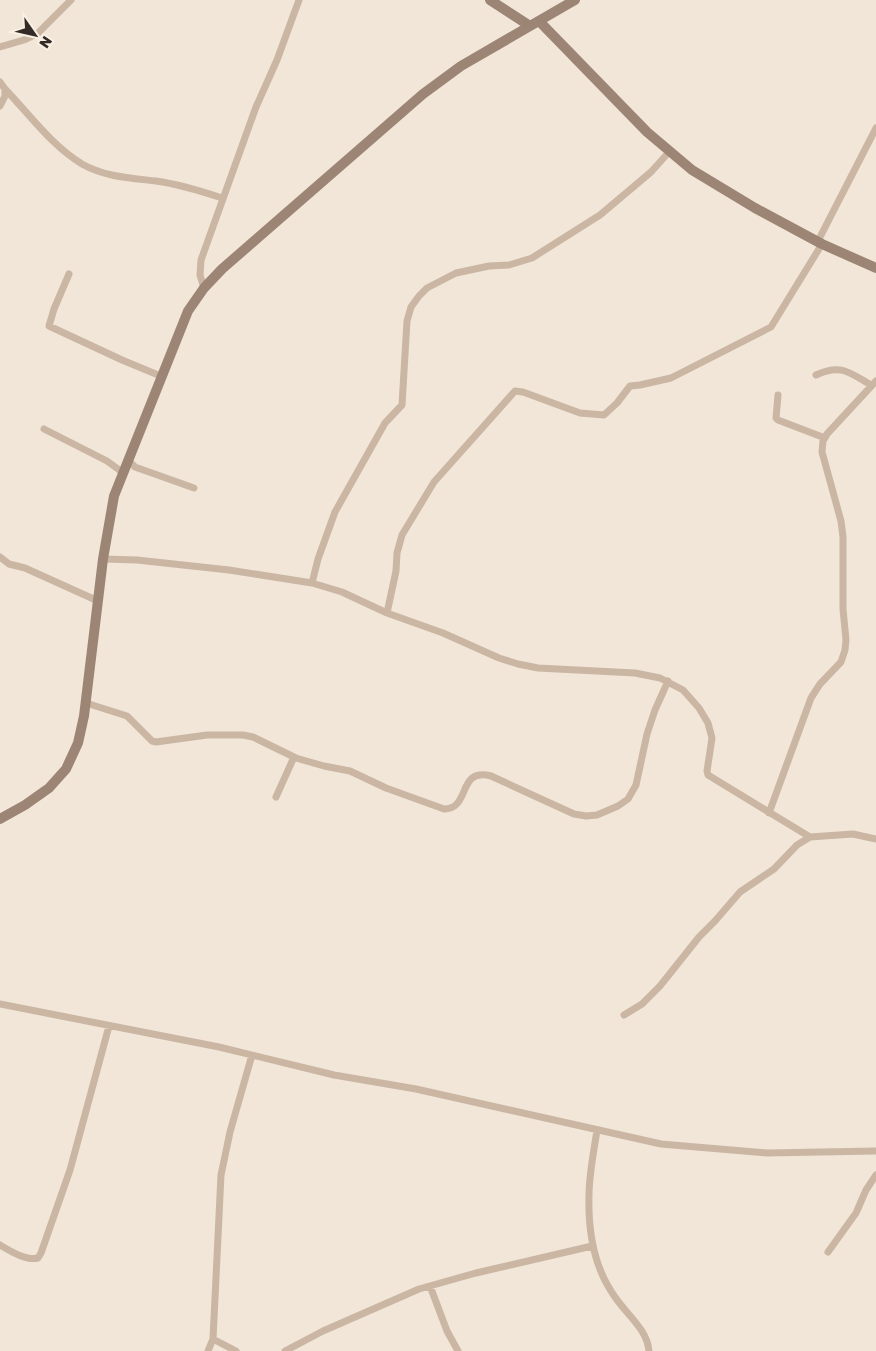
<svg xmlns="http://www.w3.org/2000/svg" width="876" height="1351" font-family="'Golos Text',sans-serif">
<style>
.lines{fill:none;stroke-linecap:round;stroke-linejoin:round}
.minor{stroke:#cab6a3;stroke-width:7}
.secondary{stroke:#9d8575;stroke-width:10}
</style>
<rect width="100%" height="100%" fill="#f2e6d8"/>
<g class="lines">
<path class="minor" d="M0,47l24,-7 14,-7 33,-33
M0,82l5,7v7l-5,10
M5,89c25,26 46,56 77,75 23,13 48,14 74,17 22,3 45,10 66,17
M818,241l58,-113
M69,274l-15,35 -5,17 73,34 41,17
M204,288l-4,-13 1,-15 55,-153 21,-47 22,-60
M816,375c25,-12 34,-2 55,10
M778,395l-2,23 2,2 47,18
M44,429l63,32 15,11
M128,460l7,7 59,21
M0,557l9,7 16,4 73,33
M103,559l34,1 92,10 83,13 30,9 45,21 56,20 56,25 19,6 20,4 97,5 25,5 23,12 16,18 9,15 4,15 -5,33 1,4 102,62 43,-3 23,5
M312,583l6,-24 17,-47 50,-89 17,-18 5,-84 4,-14 8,-11 8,-8 29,-15 33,-7 20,-1 23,-7 68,-43 51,-43 18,-20
M387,613l9,-42 1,-18 5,-18 32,-53 81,-91 8,1 57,21 24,2 13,-12 13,-17 10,-1 31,-7 100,-51 51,-83
M86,703l41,13 25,25 4,1 51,-7h36l10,2 43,21 28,8 26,5 36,17 58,21c27,0 13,-42 47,-33l83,38 12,2 11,-1 21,-9 10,-7 8,-14 11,-51 8,-24 13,-29
M276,797l18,-40
M769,813l42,-115 9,-14 21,-22 4,-12 1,-10 -3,-31v-72l-2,-16 -19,-69 1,-11 4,-7 49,-53
M0,1004l219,43 115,28 82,14 245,55 106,9 109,-2
M624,1015l18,-11 18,-18 39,-49 16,-16 25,-29 34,-23 23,-24 13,-8
M597,1130c-3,21 -8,44 -8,65 -1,35 5,73 26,102 12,18 32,32 34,54
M0,1245c10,6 26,16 38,13l3,-5 29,-83 39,-144
M828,1252l28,-39 10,-23 10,-15
M430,1286l17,45 11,20
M213,1339l23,12
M208,1351l5,-12 8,-164 9,-43 22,-77
M285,1351l38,-20 96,-42 57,-16 116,-27"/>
<path class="secondary" d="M490,0l40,26
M539,21l108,111 45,38 63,38 67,36 54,24
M0,819l25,-14 24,-17 17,-19 12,-26 6,-27 19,-157 11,-63 74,-185 16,-23 18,-19 201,-175 38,-28 114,-66"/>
</g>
<g transform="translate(35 35) rotate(124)" stroke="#f9f0e4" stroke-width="4" paint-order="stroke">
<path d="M0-4L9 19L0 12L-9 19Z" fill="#352b26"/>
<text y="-8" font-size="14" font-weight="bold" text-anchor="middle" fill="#352b26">N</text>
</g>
</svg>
